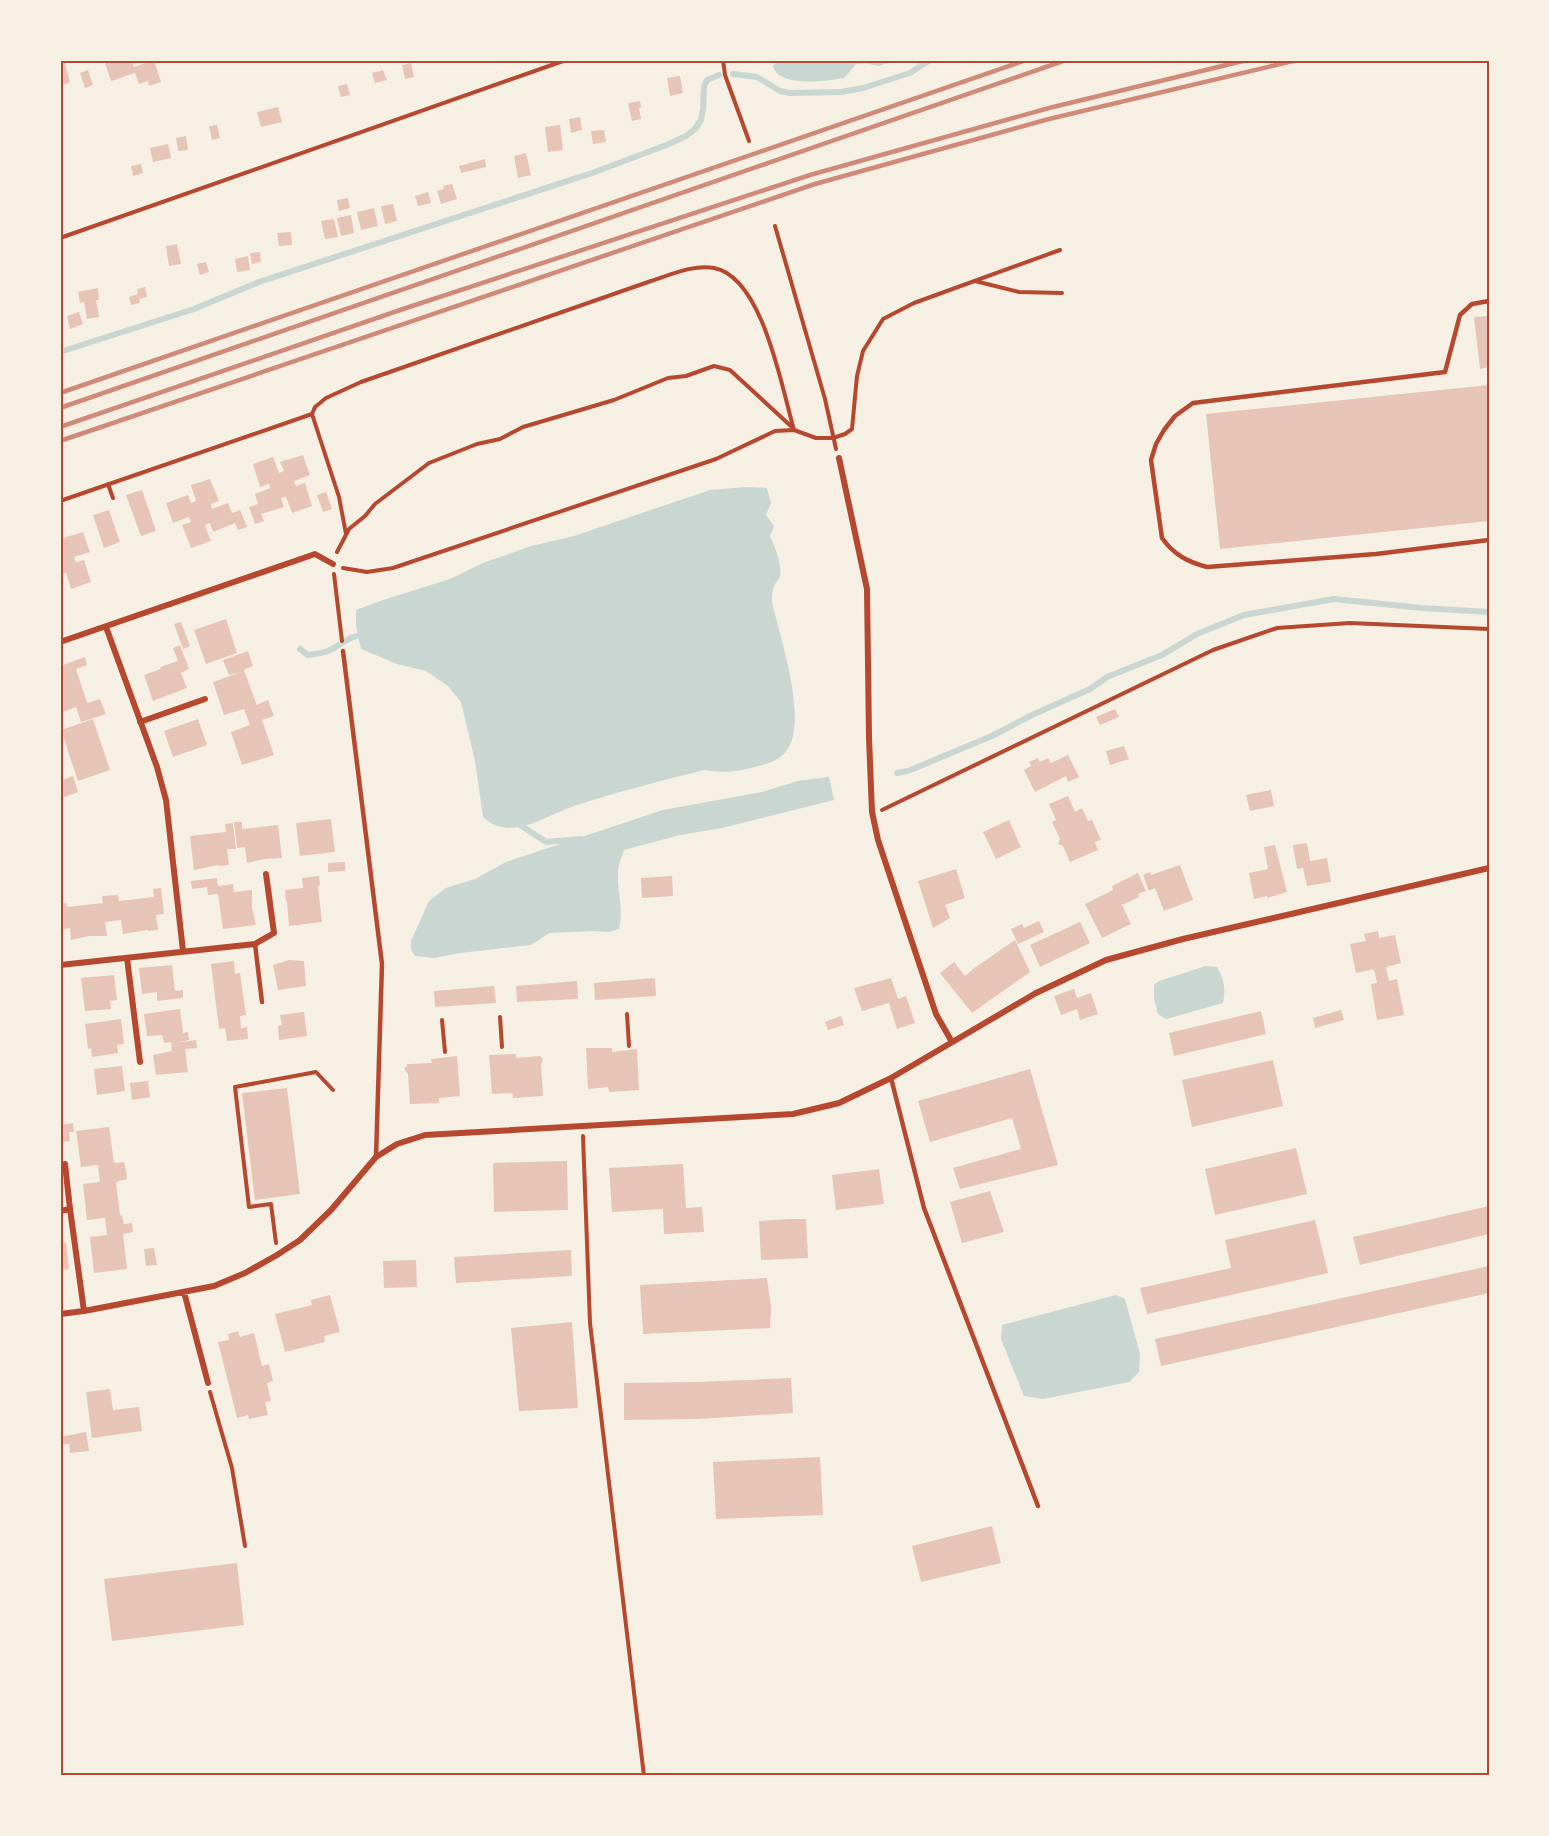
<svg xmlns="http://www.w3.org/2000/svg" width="1549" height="1836" font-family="Roboto,sans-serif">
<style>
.water{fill:#c9d6d2}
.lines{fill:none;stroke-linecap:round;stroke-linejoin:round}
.stream{stroke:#c9d6d2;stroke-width:6}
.building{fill:#e6c5b7}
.path{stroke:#b5482f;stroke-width:4}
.service{stroke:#b5482f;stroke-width:4.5}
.minor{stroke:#b5482f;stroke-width:6}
.rail{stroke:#cf8b77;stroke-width:4.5}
.neatline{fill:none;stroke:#b5482f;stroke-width:2}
</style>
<rect width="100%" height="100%" fill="#f6efe4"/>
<path class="water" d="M779,60h117l-17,6 -15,-3 -8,1 -12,14c-17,3 -66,10 -71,-12z
M746,487l21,1 4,15 -5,12 8,11 -4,10c5,11 12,28 10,40 0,1 -4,7 -5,8 -3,6 -4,16 -2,22 8,35 35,114 14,144 -7,11 -21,14 -32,17 -18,5 -32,6 -51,3 -44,11 -87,22 -130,36 -21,7 -43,22 -66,22 -11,-1 -17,-4 -25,-11l-8,-56 -14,-59 -13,-16 -22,-15 -29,-7 -36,-15 -5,-23v-16l30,-11 64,-20 33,-16 48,-17 43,-10 136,-46z
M829,777l5,23 -112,28 -42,7 -56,15c-2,7 -6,15 -6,23 -1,20 6,35 1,56l-10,3 -15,-1 -45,2 -18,12 -71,8 -25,5 -20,-2 -4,-7v-8l18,-40 17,-13 29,-9 31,-17 157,-52 99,-18 36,-11z
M1206,966l11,1c7,12 9,22 6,36l-57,16 -8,-5 -4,-16v-13l5,-4z
M1116,1295l9,4 15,55 -1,18 -10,10 -86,17 -19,-3 -23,-57 1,-14z"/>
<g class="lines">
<path class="stream" d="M733,74l24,3 23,14 10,2 51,-1 22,-4 47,-15 20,-13
M60,352l134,-43 65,-27 336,-110 74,-28 17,-8 9,-7 6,-9 2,-11 1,-23 3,-6 12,-5
M300,649l8,6c7,-1 15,-2 20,-4 14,-6 20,-16 37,-16
M897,773l11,-2 84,-35 38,-20 60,-27 17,-12 55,-22 35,-21 47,-19 90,-16 88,9 67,4
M514,821l32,21 35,-3"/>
</g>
<path class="building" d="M60,60h4l6,22 -10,4z
M102,60h30l2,7 20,-7 7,22 -12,4 -1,-5 -9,3 -4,-11 -24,8 -6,-18h-2z
M411,63l3,14 -9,2 -3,-14z
M88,70l5,15 -8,3 -5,-15z
M383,70l4,10 -12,3 -3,-10z
M680,76l3,17 -13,3 -3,-18z
M347,84l3,11 -9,2 -3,-11z
M640,101l1,6 -2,1 2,11 -9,2 -4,-18z
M278,107l4,15 -21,5 -4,-15z
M580,117l2,13 -11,3 -2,-14z
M217,125l3,13 -8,2 -3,-14z
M560,125l3,25 -15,2 -3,-25z
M604,130l2,12 -13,2 -2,-13z
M186,136l2,14 -10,1 -2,-13z
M168,144l3,14 -18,4 -3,-14z
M526,153l5,22 -13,3 -4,-22z
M485,159l1,8 -25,6 -2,-7z
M141,164l2,9 -10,3 -2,-10z
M452,184l5,15 -16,5 -4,-13 7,-2 -1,-3z
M428,192l3,11 -13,3 -3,-10z
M348,198l2,10 -11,3 -2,-11z
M393,204l4,17 -12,3 -4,-18z
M374,208l4,18 -17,4 -4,-18z
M351,215l3,18 -13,3 -4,-18z
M334,219l4,18 -13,2 -4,-18z
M291,232l1,13 -13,1 -2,-13z
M177,244l4,20 -12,2 -3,-20z
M260,252l1,10 -9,2 -2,-11z
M248,256l2,14 -13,2 -2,-13z
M206,262l3,10 -9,3 -3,-11z
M145,287l2,10 -8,2 1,4 -9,2 -2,-8 9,-3 -1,-5z
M98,288l1,12h-3l3,17 -12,2 -3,-17 -4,1 -2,-11z
M79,312l4,12 -13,5 -3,-13z
M1489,316v51l-9,2 -6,-52z
M1489,385v136l-269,28 -14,-135z
M303,455l7,20 -16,6 2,5 9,-3 7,23 -20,7 -6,-16 -5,1 3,9 -23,7 3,7 -9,3 -6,-17 9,-3 -3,-10 15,-6 -1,-4 -9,3 -7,-23 20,-7 6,16 5,-2 -4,-9z
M210,479l9,22 -8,3 1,5 16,-6 4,10 8,-3 7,17 -9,3 -3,-7 -22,9 -3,-9 -5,2 6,16 -20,7 -9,-23 9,-3 -2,-5 -16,6 -7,-20 22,-8 3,8 5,-2 -5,-16z
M142,490l14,41 -15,5 -15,-41z
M326,492l6,17 -9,3 -6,-17z
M109,510l11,32 -16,6 -11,-33z
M83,532l7,20 -16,5 2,5 8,-2 7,22 -20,7 -5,-16 -5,2 3,8 -4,2v-36l3,-1 -3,-9z
M226,619l11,34 -31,11 -12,-34z
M181,622l9,24 -7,3 -9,-25z
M180,645l9,24 -8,4 6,15 -34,13 -9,-26 17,-6 -1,-2 18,-6 -5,-13z
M248,651l5,15 -9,4 12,33v2l12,-5 6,16 -12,4 12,35 -32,10 -11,-33 19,-7 -6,-16 -20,6 -11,-33 28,-10 -12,3 -6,-15z
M85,657l2,8 -11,4 11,33 1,1 12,-4 6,15 -25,8 -5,-15 -16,6v-38l3,-1 -3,-8z
M1115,709l4,8 -19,8 -4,-8z
M93,719l17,51 -32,11 -17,-51z
M198,719l9,26 -34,12 -9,-26z
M1124,746l5,13 -19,6 -4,-14z
M1068,755l11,22 -11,5 -2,-6 -31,16 -11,-22 7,-4 -2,-4 9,-4 2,4 8,-4 3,5z
M73,776l5,16 -16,6 -2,-6v-11z
M1271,790l3,16 -24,5 -4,-16z
M1068,796l7,16 7,-4 6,13 4,-1 9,20 -6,2 3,8 -28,12 -7,-16 -5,-2 2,-5 -8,-17 4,-2 -7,-16z
M331,819l4,33 -35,4 -4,-33z
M1009,820l12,27 -25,12 -13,-27z
M234,822h8v7l36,-4 4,33 -18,1 -17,4 -2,-16 -8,1z
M233,823l3,26h-9l2,16 -10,1 -1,-1 -24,5 -4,-34 36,-4 -1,-8z
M1307,843l3,18 17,-3 4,24 -24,4 -4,-18 -6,1 -4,-24z
M1275,845l12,47 -20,6v-2l-13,3 -5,-26 19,-4 -4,-22z
M345,862v9l-17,1v-9z
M1180,865l13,35 -29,11 -9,-23 -6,3 -6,-16 7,-3 1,3z
M956,869l9,29 -20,7 5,13 -17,10 -15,-47z
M1138,873l8,18 -8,3 1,3 -17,8 9,19 -29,14 -17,-34 28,-14 -1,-4z
M319,876l1,9 -2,2 4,35 -33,4 -2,-25h-1l-1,-11 18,-2 -1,-10z
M672,876l1,20 -31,2 -1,-20z
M217,878l1,8 15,-2 1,8 18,-2v18l4,17 -33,4 -5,-35 -10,1 -1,-8 -15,2 -1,-8z
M161,888l3,26 -8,1 2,15 -10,1v-1l-25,4 -2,-14 -16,2 2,14h-18l-18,4 -1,-12 -10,2v-27h6l1,4 36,-4 -1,-7 16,-1 1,6 35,-4 -1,-8z
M1039,921l5,11 -26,12 -7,-15 11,-5 2,4z
M1080,922l10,21 -50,24 -10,-22z
M1378,931l1,7 16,-3 6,28 -15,4 3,14 8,-2 7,36 -27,5 -6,-36 6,-1 -3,-14 -18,4 -6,-29 16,-3 -2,-7z
M1015,940l15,32 -58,41 -32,-40 14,-11 11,14 8,-7z
M289,960l15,1 2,25 -28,4 -5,-25z
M234,961l1,13 5,-1 6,42 -6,1 1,12 6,-1 1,12 -21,2 -2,-13 -6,1 -8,-65z
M172,965l3,26 8,-1v8l-26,3v-9l-15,2 -3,-26z
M114,975l3,25 -7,1 1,8 -26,2 -4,-33z
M655,978l1,18 -61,4 -1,-17z
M891,978l7,21 8,-3 9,27 -18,6 -8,-26 -27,8 -8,-23z
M577,981l1,18 -61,3 -1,-16z
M494,986l2,17 -61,4 -1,-16z
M1074,989l3,9 14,-5 7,21 -18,6 -3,-11 -16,6 -7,-19z
M180,1009l3,24 5,-1 1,8 -15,3 22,-3 1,8 -12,1 3,23 -32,3 -3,-20 19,-4 -1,-9 -7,1 -2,-8 -15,1 -3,-22z
M1341,1010l3,10 -29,8 -2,-10z
M1261,1011l5,23 -92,22 -5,-23z
M304,1012l3,24 -28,4 -1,-14 4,-1 -2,-10z
M841,1016l3,9 -16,5 -3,-8z
M121,1019l3,25 -7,1 1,8 -26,4 -1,-9 -3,1 -3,-25z
M586,1048h26v4l25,-3 2,41 -30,2 -1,-5 -20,2z
M516,1054v4l24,-2 3,3 -2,6 2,31 -30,2 -1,-5 -20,1 -3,-39z
M457,1056l3,40 -21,2v5l-29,1 -2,-30 -4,-6 3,-2v-2l25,-1 -1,-4z
M1273,1060l10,46 -91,21 -10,-47z
M122,1066l3,25 -28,4 -3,-26z
M1030,1069l28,96 -98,24 -7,-21 68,-19 -9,-31 -82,24 -12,-41z
M148,1081l2,16 -18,3 -2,-17z
M287,1088l13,106 -45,6 -13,-107z
M73,1123l1,9h-5l1,9 -9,1 -1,-17z
M109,1127l5,36 10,-1 2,8 1,9 -11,3 4,33 2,1 2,8 8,-1 1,9 -10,2 4,35 -33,4 -4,-36 17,-2 -2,-17 -18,2 -4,-36 17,-2 -2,-17 -17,2 -5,-36z
M1296,1148l11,46 -92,21 -10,-46z
M567,1161l1,49 -74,2 -1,-49z
M683,1164l3,44 16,-1 2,25 -40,2 -1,-25 -51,3 -3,-44z
M879,1169l5,35 -48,6 -4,-35z
M990,1191l14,41 -42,11 -12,-41z
M1489,1206v28l-129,31 -7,-28z
M790,1219h16l2,39 -47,2 -2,-39z
M1315,1220l13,53 -181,41 -7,-26 91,-20 -6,-28z
M66,1242l3,27 -8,1 -1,-27z
M154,1248l3,17 -11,1 -2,-17z
M571,1250l1,26 -116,7 -2,-26z
M416,1260l1,27 -33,1 -1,-27z
M1489,1266v27l-328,73 -6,-27z
M767,1278l4,29 -1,21 -127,6 -3,-49z
M330,1295l10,37 -16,4 1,6 -40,10 -10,-38 37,-9 -1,-5z
M572,1322l6,86 -59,3 -8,-83z
M238,1331l2,6 14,-4 8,33 7,-2 4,17 -6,2 4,18 -6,1 3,13 -19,4 -1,-4 -11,3 -19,-76 11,-2 -1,-6z
M791,1378l2,35 -95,6 -74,1v-37l74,-1z
M110,1389l3,21 26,-3 3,24 -50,7 -6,-46z
M86,1432l3,19 -19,2 -1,-9 -9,1v-8z
M820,1457l3,58 -107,4 -3,-57z
M992,1526l9,37 -80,19 -9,-36z
M237,1563l7,62 -132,16 -8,-62z"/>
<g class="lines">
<path class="path" d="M723,60l2,15 24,66
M775,226l50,173 11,50
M60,238l506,-178
M975,281l44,11 43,1
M108,484l5,14
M60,501l252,-87
M346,534l-7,-37 -27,-83 3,-7 11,-9 35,-16 290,-101c19,-6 43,-17 63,-13 49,9 68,121 80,162
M337,552l12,-23 16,-13 10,-12 54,-41 48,-19 23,-5 23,-12 91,-27 54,-22 18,-2 28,-10 16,4 63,58
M343,568l24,4 26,-4 323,-109 59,-28 19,-1 22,8h17l12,-4 7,-5 5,-53 6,-25 20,-32 31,-16 146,-53
M334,574l8,67
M882,810l331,-160 64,-22 73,-5 139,6
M627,1014l2,32
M500,1017l2,30
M442,1020l3,32
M583,1136l7,187 54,453
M276,1243l-5,-39 -22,3 -14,-120 81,-15 17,18
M210,1392l22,76 13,78"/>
<path class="service" d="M1489,301l-17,3 -12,11 -15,57 -252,31 -18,13 -11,14 -8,14 -5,16 11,78c12,17 26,24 45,29l169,-13 113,-14
M343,651l39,313 -6,193
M255,944l7,58
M891,1078l33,130 114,298"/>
<path class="minor" d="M839,458l28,131 2,149 3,74 6,28 58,174 16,28
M106,627l51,140 9,33 17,151
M60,642l255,-88 18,10
M140,722l65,-23
M127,958l13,104
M60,965l195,-21 19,-11 -8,-59
M65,1164l5,45
M60,1211l10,-2 14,102
M184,1292l24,91
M60,1314l24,-3 130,-25 31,-13 32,-18 23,-15 31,-30 45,-53 21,-13 28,-9 368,-21 46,-11 52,-25 145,-85 70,-33 77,-21 306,-71"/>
<path class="rail" d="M60,393l966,-333
M60,408l1006,-348
M60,427l343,-118 407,-134 239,-67 198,-48
M60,441l755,-257 234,-65 248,-59"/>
</g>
<rect width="1549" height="1836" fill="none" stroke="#f6efe4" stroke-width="123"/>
<rect x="62" y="62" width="1426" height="1712" class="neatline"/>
</svg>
